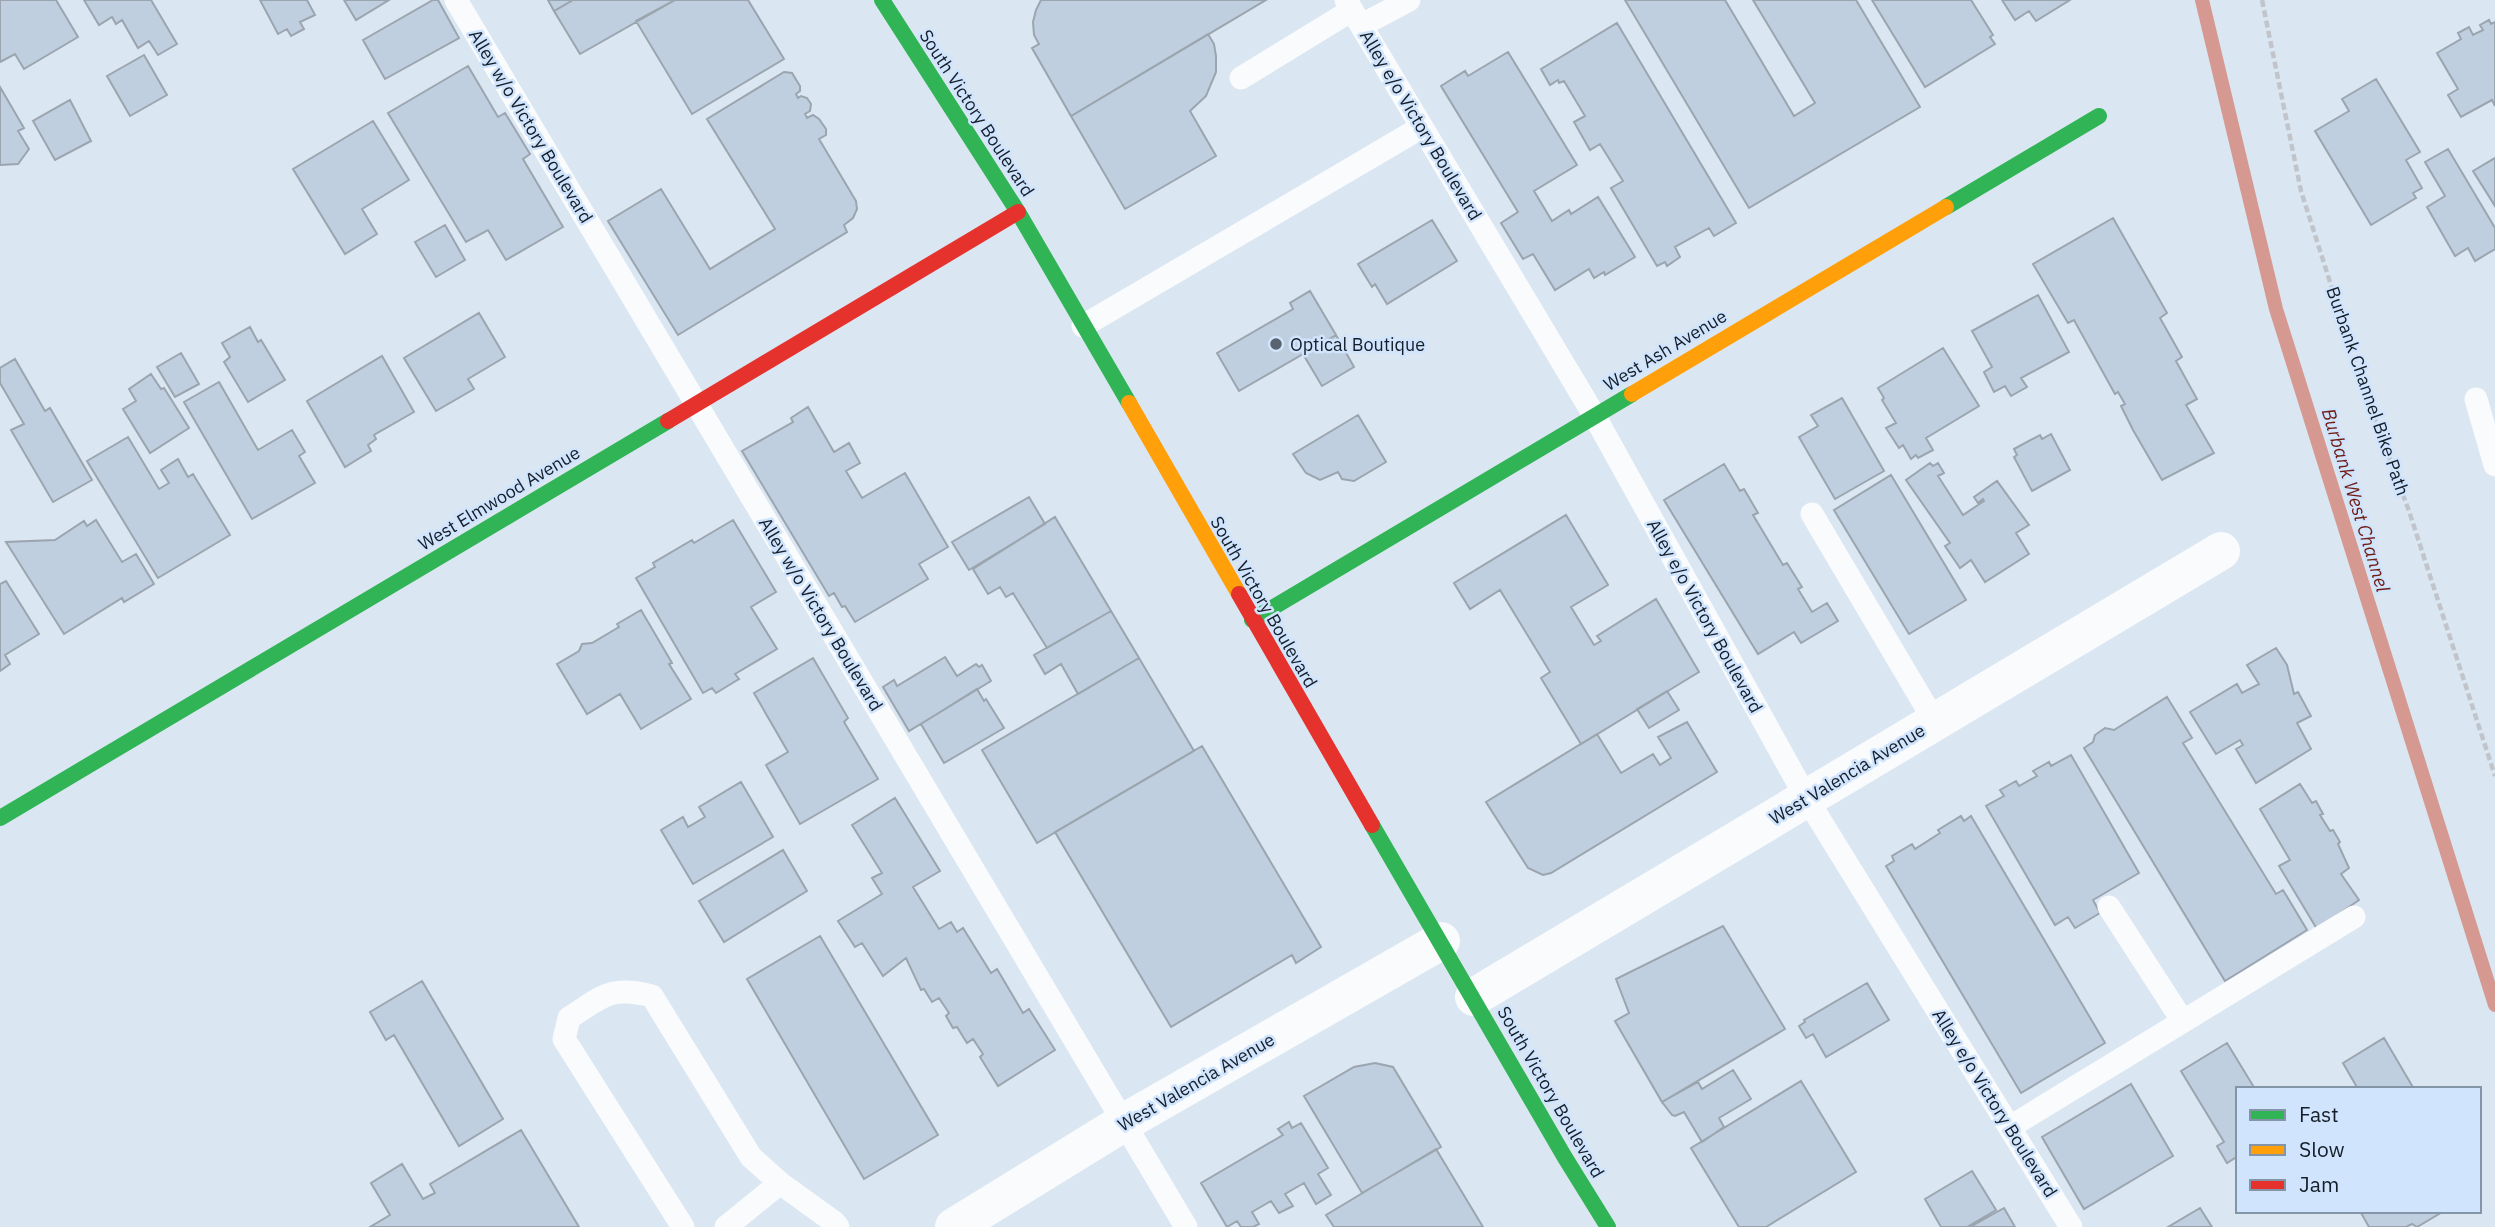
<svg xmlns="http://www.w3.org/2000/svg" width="2495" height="1227" font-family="'IBM Plex Sans',sans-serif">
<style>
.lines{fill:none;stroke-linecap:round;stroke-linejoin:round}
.stream{stroke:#d69991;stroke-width:14}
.building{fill:#c0cfdf;stroke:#9ba5af;stroke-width:2}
.path{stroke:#c1c5cb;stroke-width:4.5;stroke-dasharray:7 3.5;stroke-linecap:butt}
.lane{stroke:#f9fbfd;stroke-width:23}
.street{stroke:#f9fbfd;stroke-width:38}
.fast{stroke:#30b455;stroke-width:16}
.slow{stroke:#ff9f0a;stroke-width:16}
.jam{stroke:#e5322d;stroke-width:16}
.poi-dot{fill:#59636f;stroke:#d0e5fd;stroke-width:2.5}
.labels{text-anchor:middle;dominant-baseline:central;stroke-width:5;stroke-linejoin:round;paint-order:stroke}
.street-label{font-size:18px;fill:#141d28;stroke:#d0e5fd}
.poi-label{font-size:18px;fill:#141d28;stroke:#d0e5fd;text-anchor:start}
.water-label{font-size:19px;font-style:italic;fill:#711c11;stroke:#d0e5fd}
</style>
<rect width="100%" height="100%" fill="#dae6f2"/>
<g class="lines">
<path class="stream" d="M2202,0l74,309 219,696"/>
</g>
<path class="building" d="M0,0h56l22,37 -54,32 -9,-15 -15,8z
M84,0h67l26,44 -19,11 -9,-14 -11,7 -16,-28 -6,4 -4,-7 -13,8z
M260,0h47l8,15 -15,7 4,7 -13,7 -4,-7 -9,5z
M344,0h45l-33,20z
M433,0h5l21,38 -74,41 -22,-39z
M548,0h25l-19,11z
M573,0h102l-95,54 -26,-43z
M675,0h73l36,59 -92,55 -56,-93z
M1041,0h225l-195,116 -39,-68 7,-4 -5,-9 -1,-13 3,-12z
M1625,0h100l69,116 21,-13 -62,-103h103l64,107 -171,101z
M1872,0h99l22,35 -3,2 5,7 -70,43z
M2002,0h68l-34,21 -7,-10 -14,9z
M2489,20l2,4 4,-2v84l-3,-6 -31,17 -13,-22 10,-6 -21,-36 24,-14 -3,-6 11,-6 4,8 10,-5 -3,-5z
M1617,23l119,200 -22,13 -5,-8 -34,19 5,10 -13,9 -2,-4 -8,4 -46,-78 12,-7 -23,-37 -10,6 -16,-28 11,-6 -21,-35 -5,2 -1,-3 -8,5 -9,-16z
M1208,34l6,10 2,12v16l-10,24 -16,15 26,45 -91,53 -54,-93z
M1508,52l69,113 -43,26 18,30 17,-11 2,4 27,-17 37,60 -30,18 -1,-3 -10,6 -5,-9 -34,21 -22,-36 -10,5 -22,-36 17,-11 -77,-126 24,-15 3,5z
M144,55l23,40 -37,21 -23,-40z
M468,66l30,51 7,-4 25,41 -7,5 40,68 -57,33 -18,-30 -22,12 -78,-129z
M784,72l8,1 8,13v5l-4,3 2,4 3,-2 6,2 4,6 -1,7 -5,3 2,4 6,-3 6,4 7,10v6l-7,4 37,62 1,8 -4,9 -9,7 3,7 -169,103 -70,-114 53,-32 49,80 65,-40 -68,-110z
M2376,79l44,73 -14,8 16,28 -9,5 3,5 -45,27 -56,-94 34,-20 -7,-12z
M0,87l24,41 -6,3 11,18 -11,15 -18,1z
M70,100l21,41 -36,19 -22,-39z
M373,121l36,59 -47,29 15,25 -32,20 -52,-85z
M2448,149l47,79v21l-20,12 -7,-13 -13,8 -28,-49 18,-11 -20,-34z
M2495,158v48l-22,-35z
M2113,218l54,95 -7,5 22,39 -6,4 21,38 -11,6 28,48 -52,27 -29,-50 -12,-24 4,-2 -7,-12 -3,2 -41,-74 -6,3 -35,-59z
M1432,220l25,41 -70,43 -12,-20 -3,3 -14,-23z
M445,225l20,35 -29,17 -21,-35z
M1310,291l26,44 -97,56 -22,-38 76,-44 -3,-6z
M2038,295l31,57 -48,26 6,9 -16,9 -6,-10 -11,6 -10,-20 8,-5 -20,-36z
M479,313l26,44 -37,22 6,10 -38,22 -32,-53z
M250,327l8,15 3,-2 24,40 -37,22 -24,-40 6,-5 -8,-14z
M1336,335l18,32 -32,19 -19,-32z
M1943,348l36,58 -53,32 7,12 -15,8 -2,-3 -5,4 -8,-14 -4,3 -13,-20 10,-5 -14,-23 2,-2 -6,-10z
M181,353l18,31 -24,13 -18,-30z
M382,356l32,56 -40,23 2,4 -8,6 3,6 -26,16 -38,-66z
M15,359l30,52 5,-3 42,72 -39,22 -42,-72 13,-6 -24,-41v-15z
M151,374l10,15 3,-1 25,40 -39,25 -27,-44 13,-8 -7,-12z
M219,382l39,68 34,-20 13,22 -6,4 16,27 -63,36 -68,-117z
M1842,398l42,73 -49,28 -36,-62 19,-11 -7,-11z
M808,407l26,45 15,-9 11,20 -14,8 16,27 43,-25 43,74 -29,17 9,15 -73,43 -10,-16 -3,1 -8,-14 -5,3 -87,-145 51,-29 -2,-4z
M1358,415l28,47 -32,19 -12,-2 -4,-7 -18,8 -14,-7 -13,-19z
M2051,434l19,36 -38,21 -18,-34 3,-2 -3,-6 26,-14 2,4z
M128,437l31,52 10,-6 -8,-13 17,-11 10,18 5,-3 37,61 -72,43 -71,-117z
M1930,463l3,3 5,-3 6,10 -6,3 25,39 21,-14 -1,-2 -5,4 -4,-6 23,-16 32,44 -13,8 13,21 -44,28 -14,-22 -11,8 -15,-22 5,-3 -44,-63z
M1724,464l16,27 4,-2 14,24 -5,2 30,50 4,-2 15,24 -4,2 14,23 15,-9 11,18 -37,22 -7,-11 -36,22 -94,-154z
M1891,475l75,125 -57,34 -75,-124z
M1029,497l16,27 -76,46 -17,-28z
M1566,515l42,70 -37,22 23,38 7,-4 -4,-5 59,-37 43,73 -118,72 -40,-66 9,-6 -50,-82 -30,19 -16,-26z
M1055,517l56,94 -64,37 -34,-55 -7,4 -6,-10 -12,7 -15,-25z
M96,520l26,42 14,-8 18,30 -30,18 -2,-4 -58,36 -58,-92 49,-2 29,-19 3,5z
M733,520l43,72 -25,15 26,42 -42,25 4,5 -23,14 -4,-5 -9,5 -67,-115 19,-11 -2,-4 39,-23 2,3z
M6,581l33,53 -34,21 5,9 -10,7v-87z
M641,610l31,53 -3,1 22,35 -50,30 -21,-35 -33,20 -30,-50 22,-13 3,-7 10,-1 27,-16 -2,-3z
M1111,611l28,47 -61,36 -17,-30 -16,10 -11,-19z
M2276,648l11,17 7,29 4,-2 13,24 -14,7 14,26 -55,34 -20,-34 7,-4 -3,-5 -24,14 -26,-42 47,-28 5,9 17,-9 -12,-19z
M945,657l12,19 19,-12 3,3 3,-2 9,16 -82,50 -26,-44 11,-7 3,6z
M813,658l35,60 -4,4 34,57 -78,45 -34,-59 22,-13 -34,-59z
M1139,658l55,93 -157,92 -55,-93z
M977,689l7,12 2,-2 18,29 -60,35 -23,-39z
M1667,691l12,19 -30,18 -12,-19z
M2167,697l25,41 -9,5 93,151 7,-4 24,40 -82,51 -141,-233 9,-6 2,-7 10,-7 9,2z
M1687,722l30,50 -166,101 -8,2 -15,-7 -42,-66 111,-68 24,39 32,-19 7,11 11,-7 -13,-21z
M1202,746l119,201 -25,16 -4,-8 -121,72 -116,-195z
M2071,755l68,118 -46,27 7,13 -25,15 -7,-11 -13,8 -69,-119 18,-10 -4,-6 16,-9 3,5 18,-10 -4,-5 16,-9 2,4z
M741,782l32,55 -80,47 -32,-54 22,-13 5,10 17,-10 -6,-10z
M2300,784l12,19 4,-2 7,13 -3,1 10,16 3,-1 7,12 -2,2 11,24 -8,6 18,26 -42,29 -38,-63 11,-6 -30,-51z
M895,798l45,73 -27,16 26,42 12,-7 6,10 6,-4 28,45 6,-4 26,44 6,-4 26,41 -57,36 -18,-29 3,-3 -10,-15 -6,4 -10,-16 -4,1 -7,-12 3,-3 -10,-15 -7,4 -8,-13 -3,1 -15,-32 -23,18 -21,-33 -7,4 -17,-26 44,-27 -10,-16 10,-5 -30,-48z
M1961,816l3,5 7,-5 134,227 -84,50 -135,-227 8,-5 -2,-5 20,-12 3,5 25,-16 -2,-3z
M783,850l24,41 -83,51 -25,-41z
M1723,926l62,103 -123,73 -47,-81 14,-8 -13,-34z
M820,936l118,199 -74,44 -117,-200z
M422,981l81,138 -44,27 -65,-111 -8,5 -16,-28z
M1867,983l22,37 -63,37 -13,-23 -7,4 -7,-12 6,-4 -1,-2z
M2384,1038l30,51h-56l-15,-26z
M2227,1043l28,46h-17v67l-11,7 -10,-17 7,-4 -43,-71z
M1375,1063l18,4 48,80 -79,46 -58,-97 50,-29z
M1733,1070l18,29 -32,19 5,9 -22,15 -18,-30 -9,4 -3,-1 -10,-13 36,-20 4,7z
M1801,1081l55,91 -90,55h-27l-48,-79z
M2131,1084l42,72 -89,53 -42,-72z
M1289,1122l3,6 9,-5 27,45 -10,6 13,21 -15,9 -12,-21 -19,11 8,12 -14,7 -8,-12 -19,11 7,12 -6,3h-12l-4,-6 -10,6 -26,-44 82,-48 -5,-6z
M521,1130l58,97h-209l20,-12 -19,-32 31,-19 21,35 12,-6 -5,-9z
M1436,1149l47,78h-149l-8,-12z
M1972,1171l24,39 -29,17h-26l-16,-28z
M2004,1208l11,19h-45z
M2200,1208l12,19h-44z
M2360,1211h84l-27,16 -5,-3 -6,3h-37z"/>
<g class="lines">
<path class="path" d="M2262,0l39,191 66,207 42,113 86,265"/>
<path class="lane" d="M456,0l730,1227
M1346,0l248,415 213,384 264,428
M1362,25l47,-25
M1241,78l111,-68
M1083,326l339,-199
M2476,399l19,66
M1812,514l123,208
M2109,907l73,113
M2010,1127l344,-210
M683,1227l-119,-188 5,-21c33,-21 41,-33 83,-22l99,161 29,26 54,39 4,5
M726,1227l54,-44"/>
<path class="street" d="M1474,997l747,-446
M954,1227l169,-104 318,-182"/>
<path class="fast" d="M882,0l136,212 111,191
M1946,207l153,-91
M1252,620l380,-226
M0,818l668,-397
M1372,825l192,331 44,71"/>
<path class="slow" d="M1632,394l314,-187
M1129,403l110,191"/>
<path class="jam" d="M668,421l350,-209
M1239,594l133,231"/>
</g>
<circle class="poi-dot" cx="1276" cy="344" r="7"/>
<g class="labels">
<g class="street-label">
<text transform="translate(977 113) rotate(57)">South Victory Boulevard</text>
<text transform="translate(1421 125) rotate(59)">Alley e/o Victory Boulevard</text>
<text transform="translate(531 126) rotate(59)">Alley w/o Victory Boulevard</text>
<text transform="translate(1665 350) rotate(-31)">West Ash Avenue</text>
<text transform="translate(2368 391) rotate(71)">Burbank Channel Bike Path</text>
<text transform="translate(499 498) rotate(-31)">West Elmwood Avenue</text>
<text transform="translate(1264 602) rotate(60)">South Victory Boulevard</text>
<text transform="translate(821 614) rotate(59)">Alley w/o Victory Boulevard</text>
<text transform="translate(1705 616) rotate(61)">Alley e/o Victory Boulevard</text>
<text transform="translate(1847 774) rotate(-31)">West Valencia Avenue</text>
<text transform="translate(1196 1082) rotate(-30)">West Valencia Avenue</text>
<text transform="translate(1551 1092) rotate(60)">South Victory Boulevard</text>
<text transform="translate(1995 1103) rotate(58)">Alley e/o Victory Boulevard</text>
</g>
<g class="poi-label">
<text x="1290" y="344">Optical Boutique</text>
</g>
<g class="water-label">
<text transform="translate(2356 500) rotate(73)">Burbank West Channel</text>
</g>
</g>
<rect x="2236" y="1087" width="245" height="126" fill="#d0e5fd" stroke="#8595a8" stroke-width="2"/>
<rect x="2250" y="1110" width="35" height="10" fill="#30b455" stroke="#8595a8" stroke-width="2"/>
<text x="2299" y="1122" font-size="21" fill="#141d28">Fast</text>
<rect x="2250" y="1145" width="35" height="10" fill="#ff9f0a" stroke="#8595a8" stroke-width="2"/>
<text x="2299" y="1157" font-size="21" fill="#141d28">Slow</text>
<rect x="2250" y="1180" width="35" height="10" fill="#e5322d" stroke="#8595a8" stroke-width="2"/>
<text x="2299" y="1192" font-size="21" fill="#141d28">Jam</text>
</svg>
